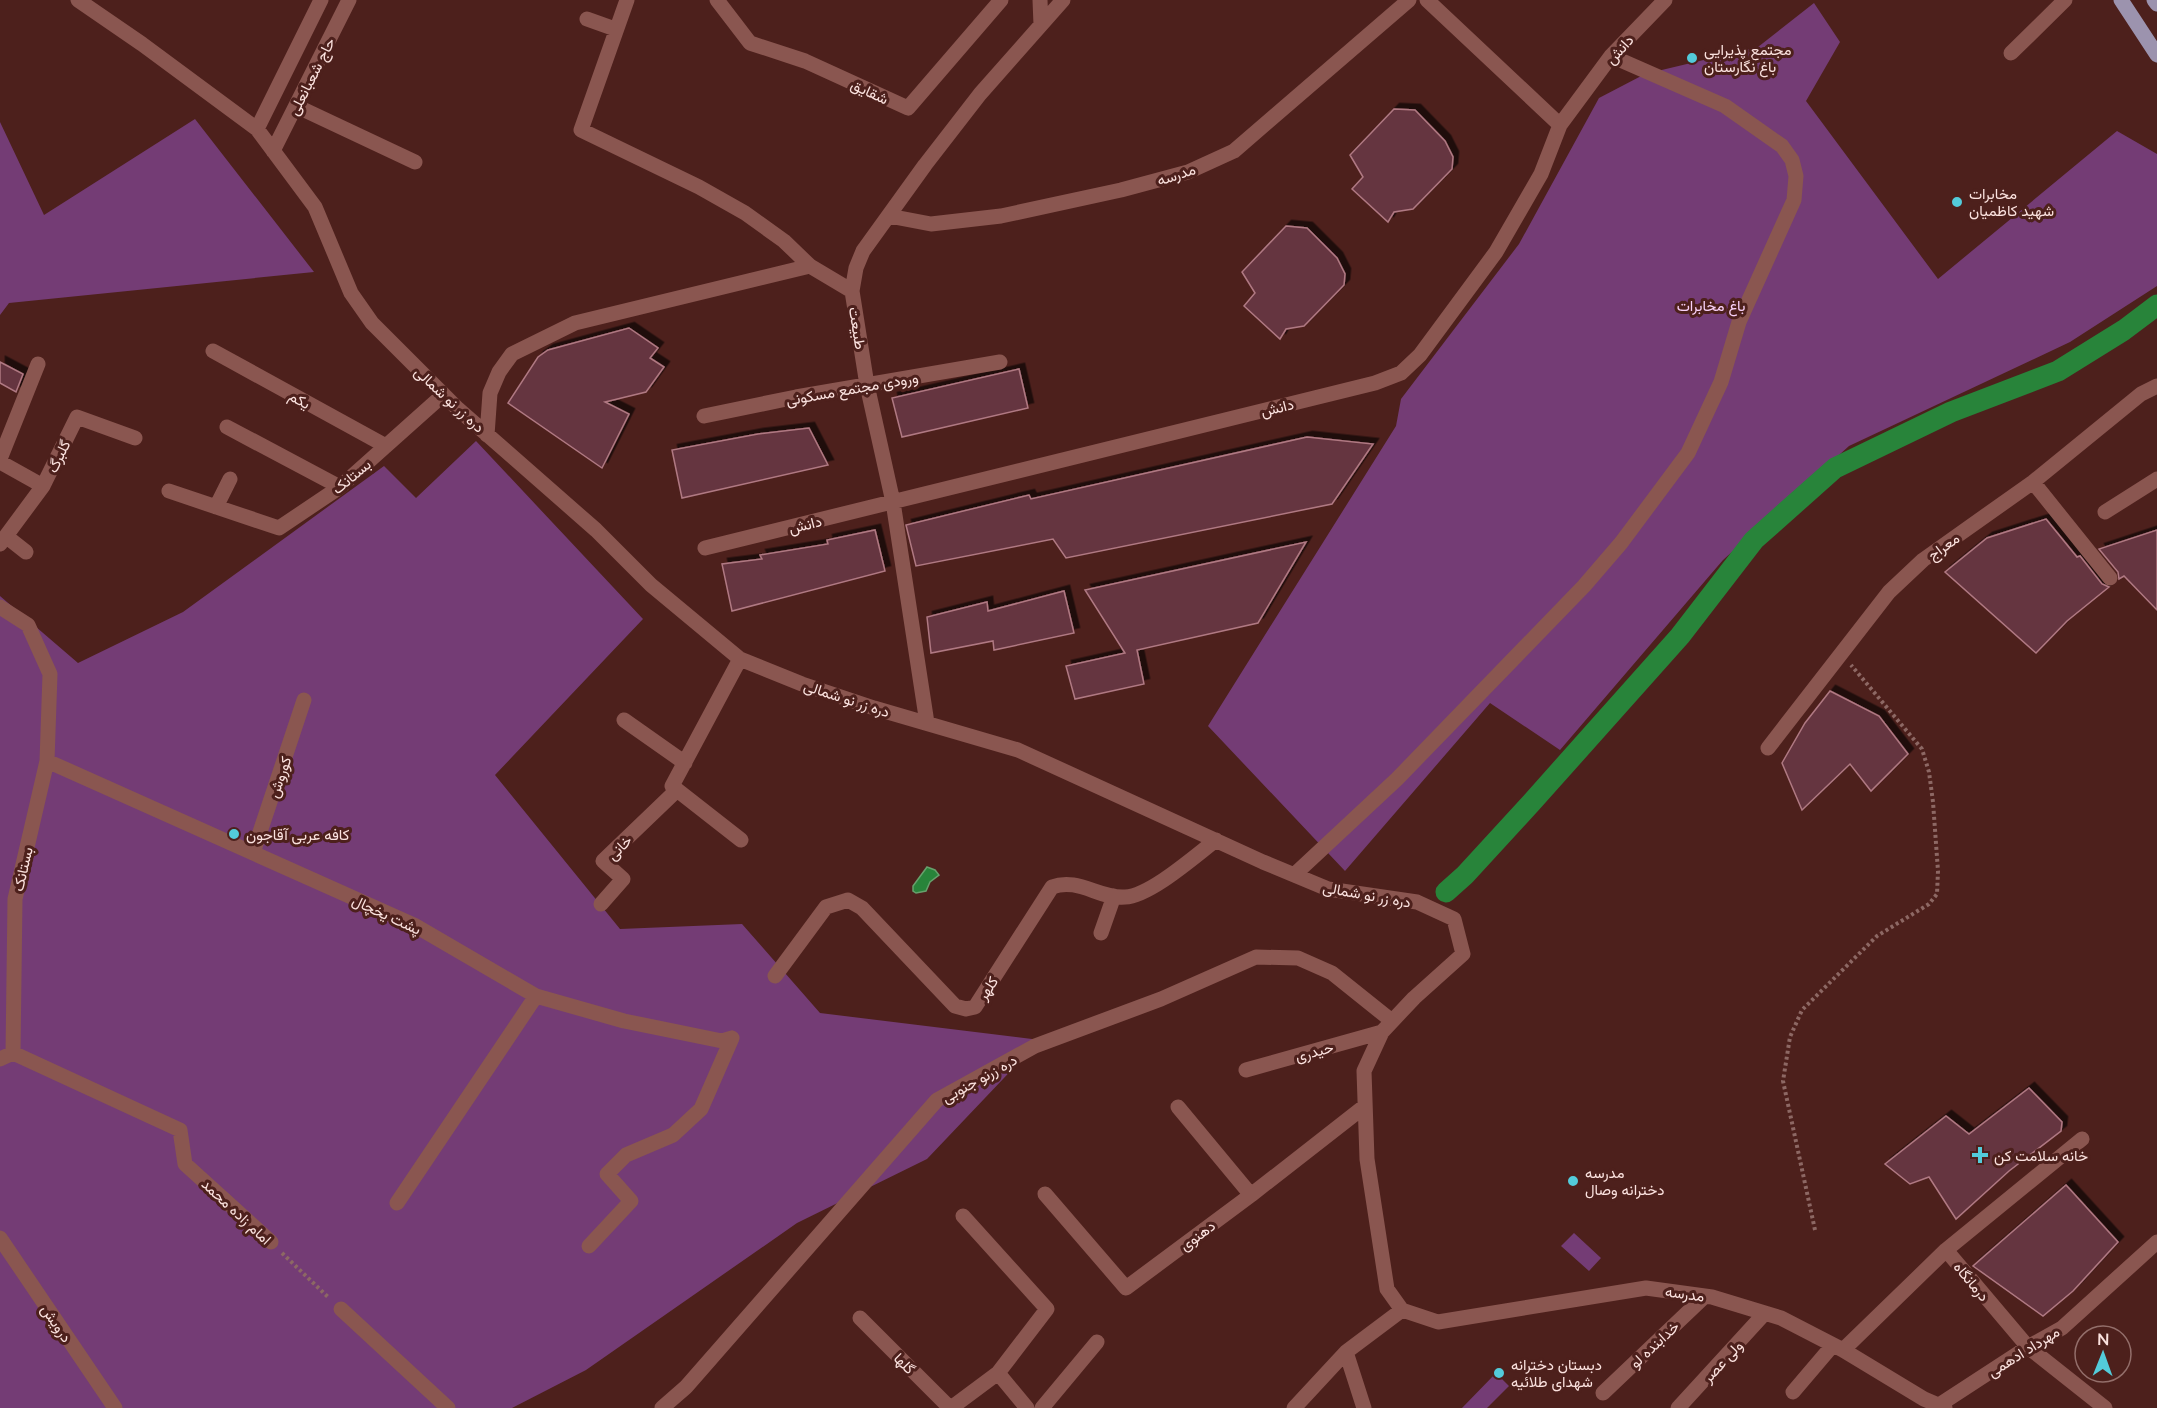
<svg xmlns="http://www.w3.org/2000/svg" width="2157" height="1408" font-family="Lato,Vazirmatn,sans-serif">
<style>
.green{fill:#743c75}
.water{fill:#28843a;stroke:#67a06c;stroke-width:1.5}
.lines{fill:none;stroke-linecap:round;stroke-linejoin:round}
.canal{stroke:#28843a;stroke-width:21}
.building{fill:#65353f;stroke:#b07983;stroke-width:1.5;filter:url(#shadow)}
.path{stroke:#8d6864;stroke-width:4;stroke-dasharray:3 3;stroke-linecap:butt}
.minor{stroke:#8a5650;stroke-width:15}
.major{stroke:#9c93ae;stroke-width:15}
.poi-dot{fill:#53cbda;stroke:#4d201c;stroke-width:2}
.labels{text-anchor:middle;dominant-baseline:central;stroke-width:6;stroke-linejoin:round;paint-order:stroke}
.street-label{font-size:15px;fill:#fbe2df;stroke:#4d201c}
.poi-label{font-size:15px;fill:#fbe2df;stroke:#4d201c;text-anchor:start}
.park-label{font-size:15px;fill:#f9d1f8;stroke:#4d201c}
</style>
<defs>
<filter id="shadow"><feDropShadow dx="5.5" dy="-5.5" stdDeviation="0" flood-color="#0009"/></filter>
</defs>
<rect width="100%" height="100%" fill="#4d201c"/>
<path class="green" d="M1814,3l26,39 -34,59 132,178 179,-148 40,23v132l-87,56 -221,104 -126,114 -163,190 -70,-47 -145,168 -137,-145 188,-300 5,-27 118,-155 80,-146 46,-24 113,-27z
M195,119l119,153 -305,31 -9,12v-193l44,93z
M476,441l167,178 -148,156 125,154 122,-5 78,89 220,27 -113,119 -130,64 -211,147 -74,38h-512v-812l78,67 105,-51 201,-146 32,32z
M1574,1233l27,25 -12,13 -28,-25z
M1496,1373l13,13 -22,22h-25z"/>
<path class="water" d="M927,867l8,3 4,5 -9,7 -4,9 -10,2 -3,-2v-5z"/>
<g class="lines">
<path class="canal" d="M1446,892l19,-17 67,-73 148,-166 74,-96 81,-72 116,-56 107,-41 66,-41 33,-25"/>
</g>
<path class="building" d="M1394,109l21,1 30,31 8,16 -1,12 -39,40 -19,3 -6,10 -36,-33 11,-12 -13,-22z
M1286,226l21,2 30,30 8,16 -1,11 -40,41 -18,3 -6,10 -36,-33 11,-13 -13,-21z
M629,328l29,20 -8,10 14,9 -18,25 -41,10 24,12 -27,54 -94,-65 30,-46 10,-7z
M0,362l23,12 -7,18 -16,-9z
M1019,369l9,39 -126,29 -10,-39z
M809,428l19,37 -146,33 -10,-48 86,-16z
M1307,437l66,7 -41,60 -266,54 -13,-19 -137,27 -10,-41 123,-30 2,4z
M2046,519l31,38 3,-1 22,28 7,3 -42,34 -31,32 -91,-81 42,-34z
M875,530l10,41 -153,40 -10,-47 40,-5 -2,-4 68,-11 -1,-4z
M2157,530v80l-33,-34 -5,3 -1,-7 -19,-23z
M1306,542l-48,81 -121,27 7,34 -69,15 -9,-33 59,-13 -40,-63z
M1064,591l10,42 -80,17 -1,-9 -62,12 -4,-36 60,-15 1,9z
M1830,691l49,25 29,38 -37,37 -21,-27 -48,46 -20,-47 23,-40z
M2029,1088l33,34 -1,9 -52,40 -53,48 -27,-42 -19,7 -25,-20 61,-48 23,18z
M2066,1185l52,57 -45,49 -30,25 -70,-50z"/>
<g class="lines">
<path class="path" d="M1815,1230l-32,-149 7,-44 12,-27 75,-74 52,-32 8,-10 1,-23 -5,-69 -4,-30 -7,-23 -71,-84
M282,1253l47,45"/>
<path class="minor" d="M78,0l64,44 115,85 58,78 36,86 21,30 86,86 138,121 55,55 89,74 62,25 72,24 144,42 245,112 65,27 89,13 37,17 9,35 -49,44 -32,34 -18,39 3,88 20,130 15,21 36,12 208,-34 66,9 69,21 62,32 81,49 21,9
M627,0l-46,130 118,57 46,26 39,28 26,25 42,25
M717,0l33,43 55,18 103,47 93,-108
M1040,0l1,25
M1427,0l133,125
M587,19l28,10
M2011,53l54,-53
M296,106l119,56
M257,129l64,-129
M273,151l76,-151
M889,216l42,8 70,-8 120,-26 67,-18 46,-21 175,-151
M213,351l173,95
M704,416l92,-19 204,-35
M227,427l113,60
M487,435l3,-42 9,-21 13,-18 63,-31 235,-57
M0,459l38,-95
M0,462l43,24
M2033,482l77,96
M169,491l110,37 61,-41 103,-92
M216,507l14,-28
M2105,512l52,-33
M7,537l19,15
M0,544l43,-58 34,-69 58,21
M705,548l670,-165 26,-10 19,-18 76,-103 45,-78 19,-49 51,-69 54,-56
M0,607l28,18 22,49 -3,87 -32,138 -2,154 -13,6
M740,659l-68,127 69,54
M624,720l61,43
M927,723l-34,-221 -26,-117 -15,-94 4,-23 7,-17 62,-86 55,-71 83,-94
M1768,748l121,-156 34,-32 110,-78 108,-88 16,-8
M47,761l367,164 122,71 88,25 98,20 10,-3
M253,853l51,-153
M1294,875l103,-96 187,-193 37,-43 67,-90 33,-71 18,-60 55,-122 2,-24 -4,-16 -10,-14 -57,-40 -114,-50
M601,904l22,-25 -20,-18 74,-71
M1101,933l13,-37
M775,976l51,-69 22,-7 14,8 93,98 11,3 9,-2 77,-120c26,-10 47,12 73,10 25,-1 70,-41 91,-57
M13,1053l167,77 5,34 86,78
M1246,1070l136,-38
M1178,1107l73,88
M1045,1194l81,94 125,-93 114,-89
M397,1203l139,-207
M0,1238l115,170
M589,1246l42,-45 -24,-27 19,-19 47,-20 28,-26 31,-71
M1946,1250l136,-111
M341,1309l107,99
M860,1318l90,90
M1843,1350l103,-100 82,97 77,61
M1346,1352l18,56
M998,1373l29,35
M1793,1392l40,-47
M1603,1393l102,-97
M1939,1405l89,-58 34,-19 95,-86
M662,1408l24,-21 251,-287 98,-54 126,-47 95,-42 42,1 34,15 60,48
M951,1408l47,-35 49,-64 -84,-93
M1042,1408l55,-66
M1294,1408l52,-56 56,-42
M1678,1408l87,-95"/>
<path class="major" d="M2121,0l36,55
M2154,0l3,4"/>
</g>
<g class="poi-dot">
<circle cx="1692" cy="58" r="6"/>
<circle cx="1957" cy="202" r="6"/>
<circle cx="234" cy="834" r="6"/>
<path d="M1977 1146h6v6h6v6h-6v6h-6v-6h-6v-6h6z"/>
<circle cx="1573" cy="1181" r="6"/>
<circle cx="1499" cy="1373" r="6"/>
</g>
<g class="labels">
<g class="street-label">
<text transform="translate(1619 49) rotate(-48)">دانش</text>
<text transform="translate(311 76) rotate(-63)">حاج شعبانعلی</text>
<text transform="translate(870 91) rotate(25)">شقایق</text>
<text transform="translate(1176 174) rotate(-18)">مدرسه</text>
<text transform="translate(858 328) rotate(81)">طبیعت</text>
<text transform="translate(852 388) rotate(-10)">ورودی مجتمع مسکونی</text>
<text transform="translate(300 399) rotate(29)">یکم</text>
<text transform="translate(450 399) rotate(43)">دره زر نو شمالی</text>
<text transform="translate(1277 407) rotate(-14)">دانش</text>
<text transform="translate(58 456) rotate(-64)">گلبرگ</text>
<text transform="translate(351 476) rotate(-40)">بستانک</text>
<text transform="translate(805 524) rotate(-14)">دانش</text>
<text transform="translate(1943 546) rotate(-36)">معراج</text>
<text transform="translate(847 698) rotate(18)">دره زر نو شمالی</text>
<text transform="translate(279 777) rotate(-71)">کوروش</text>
<text transform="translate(619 847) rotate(-45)">خانی</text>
<text transform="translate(22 869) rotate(-77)">بستانک</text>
<text transform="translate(1367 894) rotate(10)">دره زر نو شمالی</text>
<text transform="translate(387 914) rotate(25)">پشت یخچال</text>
<text transform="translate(987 988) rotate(-57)">کلهر</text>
<text transform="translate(1314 1051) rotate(-15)">حیدری</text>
<text transform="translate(979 1078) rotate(-29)">دره زرنو جنوبی</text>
<text transform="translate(237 1211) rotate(43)">امام زاده محمد</text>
<text transform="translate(1197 1235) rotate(-36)">دهنوی</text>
<text transform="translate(1972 1281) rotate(50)">درمانگاه</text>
<text transform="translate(1685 1293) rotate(8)">مدرسه</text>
<text transform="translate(57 1323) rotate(56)">درویش</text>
<text transform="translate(1654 1344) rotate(-43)">خدابنده لو</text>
<text transform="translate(2023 1351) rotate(-32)">مهرداد ادهمی</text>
<text transform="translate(1722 1361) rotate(-47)">ولی عصر</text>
<text transform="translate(905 1363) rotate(45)">گلها</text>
</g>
<g class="poi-label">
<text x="1704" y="49">مجتمع پذیرایی<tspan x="1704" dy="17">باغ نگارستان</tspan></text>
<text x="1969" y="193">مخابرات<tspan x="1969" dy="17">شهید کاظمیان</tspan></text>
<text x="246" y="834">کافه عربی آقاجون</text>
<text x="1994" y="1155">خانه سلامت کن</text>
<text x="1585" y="1172">مدرسه<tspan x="1585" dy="17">دخترانه وصال</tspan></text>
<text x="1511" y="1364">دبستان دخترانه<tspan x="1511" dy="17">شهدای طلائیه</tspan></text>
</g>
<g class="park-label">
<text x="1711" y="305">باغ مخابرات</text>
</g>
</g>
<g transform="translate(2103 1354) rotate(1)"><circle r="28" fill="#4d201c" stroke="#936e6a" stroke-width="1.5"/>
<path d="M0-4.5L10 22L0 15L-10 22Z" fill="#53cbda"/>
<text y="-9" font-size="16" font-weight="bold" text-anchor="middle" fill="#fbe2df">N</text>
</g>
</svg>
